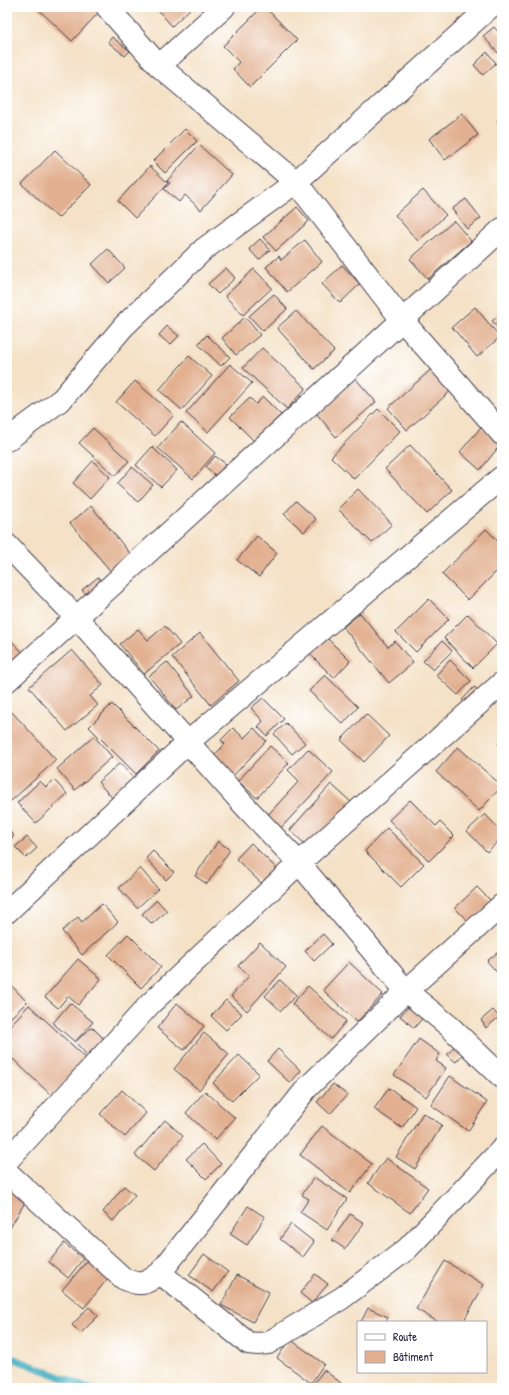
<svg xmlns="http://www.w3.org/2000/svg" width="509" height="1395" font-family="'Patrick Hand',sans-serif">
<style>
.lines{fill:none;stroke-linecap:round;stroke-linejoin:round}
.stream{stroke:#42adc0;stroke-width:7}
.building{fill:#e2b090}
.street-casing{stroke:#423f50;stroke-width:24}
.street{stroke:#fff;stroke-width:22}
</style>
<rect width="100%" height="100%" fill="#fff"/>
<filter id="ink" filterUnits="userSpaceOnUse"><feTurbulence type="fractalNoise" baseFrequency=".025" numOctaves="2"/><feDisplacementMap in="SourceGraphic" scale="8" xChannelSelector="R" yChannelSelector="G"/><feConvolveMatrix kernelMatrix="1 2 1 2 8 2 1 2 1" color-interpolation-filters="sRGB"/></filter>
<filter id="wash" filterUnits="userSpaceOnUse"><feTurbulence type="fractalNoise" baseFrequency=".012" numOctaves="4" result="noise"/><feDisplacementMap in="SourceGraphic" scale="16" xChannelSelector="R" yChannelSelector="G"/><feGaussianBlur stdDeviation="0.9" result="paint"/><feColorMatrix in="noise" values="0 0 0 0 0 0 0 0 0 0 0 0 0 0 0 0 0 1.4 0 .05"/><feComposite in="paint" operator="in"/></filter>
<g filter="url(#wash)">
<rect width="100%" height="100%" fill="#f4e1c6"/>
<g class="lines">
<path class="stream" d="M7,1356l82,32"/>
</g>
<g id="blocks">
<path class="building" d="M36,7h61l4,3 -29,31z
M155,7h37l-20,19z
M262,7h3l32,33 -47,47 -17,-18 6,-7 -16,-16z
M494,27l8,9v14l-4,3 -15,-17z
M112,37l18,14 -5,5 -17,-14z
M487,52l9,11 -13,12 -9,-10z
M462,114l16,21 -33,25 -16,-21z
M502,117v10l-5,-6z
M185,129l12,12 -32,32 -12,-12z
M199,145l33,30 -31,35 -16,-15 -6,7 -15,-13 6,-6 -3,-2z
M55,150l36,35 -33,33 -36,-34z
M150,166l18,17 -33,35 -17,-17z
M423,190l23,25 -28,26 -23,-26z
M466,199l15,19 -14,11 -15,-20z
M297,207l12,14 -33,30 -13,-14z
M454,221l17,20 -43,38 -18,-20z
M260,239l10,11 -11,10 -10,-11z
M305,240l17,22 -35,30 -21,-25 13,-11 2,4z
M108,249l17,19 -16,15 -17,-19z
M342,265l18,19 -20,19 -18,-19z
M226,268l9,10 -17,16 -10,-10z
M254,269l18,19 -29,27 -18,-19z
M274,294l13,15 -24,22 -14,-15z
M475,307l25,30 -23,20 -25,-30z
M296,311l38,40 -20,18 -37,-41z
M502,313v19l-10,-11z
M245,317l15,18 -24,20 -14,-17z
M167,326l12,10 -9,9 -11,-10z
M207,335l23,22 -9,9 -23,-22z
M262,348l44,40 -19,21 -44,-41z
M189,356l23,20 -30,34 -23,-20z
M230,364l22,19 -44,49 -22,-19z
M436,365l19,22 -48,43 -19,-22z
M355,378l21,24 -40,35 -20,-24z
M135,381l39,34 -19,21 -39,-34z
M263,397l18,18 -27,26 -24,-24 20,-19 6,6z
M378,409l22,22 -46,48 -23,-22z
M181,422l34,31 -22,26 -35,-31z
M481,427l20,17 -21,26 -20,-18z
M93,428l36,33 -14,15 -36,-33z
M410,445l42,45 -25,24 -42,-45z
M152,447l25,23 -16,17 -25,-22z
M215,456l11,8 -10,12 -10,-9z
M93,461l17,16 -20,22 -17,-16z
M132,467l21,18 -15,17 -21,-18z
M358,489l34,35 -20,19 -34,-34z
M296,501l20,18 -12,13 -20,-18z
M91,506l42,51 -20,17 -43,-51z
M486,529l16,16v21l-34,34 -26,-26z
M257,536l20,17 -18,24 -22,-17z
M98,577l7,10 -15,12 -8,-9z
M429,599l20,20 -33,33 -20,-20z
M360,613l28,34 7,-6 18,22 -24,20 -46,-56z
M468,614l29,30 -24,24 -29,-30z
M165,626l15,18 -36,30 -24,-30 18,-15 10,11z
M200,633l39,48 -28,24 -39,-48z
M323,634l27,27 -16,17 -27,-27z
M7,636l19,20 -19,19z
M442,641l10,10 -19,19 -10,-9z
M72,650l31,35 -13,11 8,9 -31,26 -38,-44z
M450,660l21,21 -13,14 -22,-20z
M167,662l27,34 -18,14 -27,-34z
M325,675l33,32 -15,17 -34,-33z
M474,687l6,5 -12,14 -6,-6z
M263,698l21,21 -17,17 -9,-9 5,-6 -12,-13z
M112,704l47,47 -23,23 -47,-47z
M12,712l44,48 -45,41 -4,-5v-79z
M366,714l23,22 -25,26 -23,-22z
M286,723l19,20 -13,11 -18,-20z
M233,728l11,10 10,-10 12,13 -36,38 -20,-19 15,-16 -4,-4z
M94,736l18,21 -37,33 -18,-21z
M502,740v8l-4,-4z
M270,746l19,17 -32,35 -19,-17z
M458,747l44,39 -23,25 -43,-39z
M308,749l25,23 -54,58 -13,-13 33,-36 -11,-11z
M120,763l16,18 -22,19 -16,-18z
M54,780l13,14 -31,29 -19,-20 23,-22 6,6z
M331,784l20,18 -42,46 -19,-18z
M410,800l26,26 4,-4 14,14 -25,25 -40,-41z
M485,814l17,18v6l-15,14 -20,-21z
M387,828l37,36 -23,23 -36,-36z
M7,829l7,7 -7,7z
M27,837l10,11 -11,10 -11,-11z
M218,841l12,9 -23,34 -12,-8z
M251,843l26,26 -15,15 -26,-25z
M153,851l21,21 -8,8 -20,-22z
M140,868l18,21 -21,19 -18,-20z
M477,887l15,15 -22,21 -15,-15z
M157,900l10,11 -15,13 -10,-10z
M102,904l16,18 -36,33 -20,-24 16,-14 4,5z
M128,934l33,33 -20,21 -33,-33z
M323,934l9,10 -18,17 -9,-10z
M260,942l26,25 -39,44 -16,-15 18,-20 -11,-10z
M502,949v29l-15,-17z
M78,959l23,20 -23,26 -10,-9 -10,12 -13,-11z
M349,962l34,32 -26,28 -34,-32z
M280,980l16,15 -15,16 -16,-15z
M8,982l19,20 -20,19v-38z
M308,986l38,35 -15,18 -39,-35z
M226,1000l16,14 -16,16 -15,-14z
M70,1003l23,19 -18,20 -22,-19z
M177,1003l27,23 -20,24 -27,-22z
M412,1003l14,11 -12,14 -14,-12z
M29,1005l57,53 -34,38 -39,-37 -6,6v-36z
M493,1010l6,7 -13,11 -5,-8z
M92,1027l12,12 -17,16 -12,-13z
M204,1033l25,21 -30,36 -25,-21z
M419,1039l21,15 -4,7 10,7 -20,29 -32,-22z
M457,1043l9,7 -10,12 -9,-7z
M278,1049l23,22 -11,12 -23,-22z
M239,1055l20,19 -27,27 -19,-18z
M450,1076l37,26 -19,29 -37,-26z
M333,1084l14,11 -17,19 -13,-12z
M389,1088l27,19 -14,21 -28,-19z
M122,1090l24,23 -21,24 -25,-23z
M205,1091l30,27 -20,22 -29,-27z
M423,1113l19,12 -27,44 -19,-12z
M165,1120l18,16 -29,35 -19,-16z
M322,1126l50,38 -22,29 -50,-38z
M202,1144l19,20 -15,15 -20,-20z
M386,1158l42,30 -18,25 -42,-30z
M314,1177l33,22 -20,31 -27,-18 9,-13 -7,-4z
M7,1185l21,12 -18,31 -3,-2z
M124,1186l11,9 -22,26 -10,-9z
M248,1206l17,11 -18,28 -17,-11z
M350,1214l14,9 -19,26 -13,-9z
M291,1224l23,18 -11,15 -23,-18z
M64,1243l19,16 -15,19 -19,-16z
M204,1254l24,18 -15,20 -24,-17z
M88,1260l21,17 -25,31 -22,-18z
M445,1261l39,24 -21,37h-25l-22,-13z
M315,1274l13,10 -16,19 -12,-10z
M237,1275l32,17 -16,30 -32,-17z
M89,1307l9,9 -17,17 -9,-8z
M368,1308l20,9 -2,5h-25z
M290,1339l34,25 -13,19 -34,-25z
M324,1370l17,13 -4,5h-27z"/>
</g>
</g>
<g filter="url(#ink)">
<use href="#blocks" fill-opacity="0" stroke="#423f50" stroke-width="1"/>
<g class="lines">
<defs>
<path id="street" d="M107,7l52,59 137,116 106,138 100,114
M159,66l65,-59
M7,440l55,-41 62,-73 80,-77 92,-67 194,-175
M7,545l70,73 167,187 55,58 107,128 43,35 53,51
M7,681l495,-452
M7,912l180,-169 315,-266
M7,1161l143,-157 149,-141 203,-180
M7,1172l116,106c17,9 23,6 37,-5l147,-185 99,-97 96,-86
M160,1273l88,70 10,1 10,-1 74,-45 65,-49 95,-100"/>
</defs>
<use href="#street" class="street-casing"/>
<use href="#street" class="street"/>
</g>
</g>
<rect width="509" height="1395" fill="none" stroke="#fff" stroke-width="24"/>
<rect x="357" y="1321" width="130" height="52" fill="#ffffff" stroke="#a7a7b1"/>
<rect x="365" y="1334" width="20" height="6" fill="#ffffff" stroke="#a7a7b1"/>
<text x="393" y="1341" font-size="12" fill="#22223b">Route</text>
<rect x="365" y="1351" width="20" height="12" fill="#e2b090" stroke="#a7a7b1"/>
<text x="393" y="1361" font-size="12" fill="#22223b">Bâtiment</text>
</svg>
